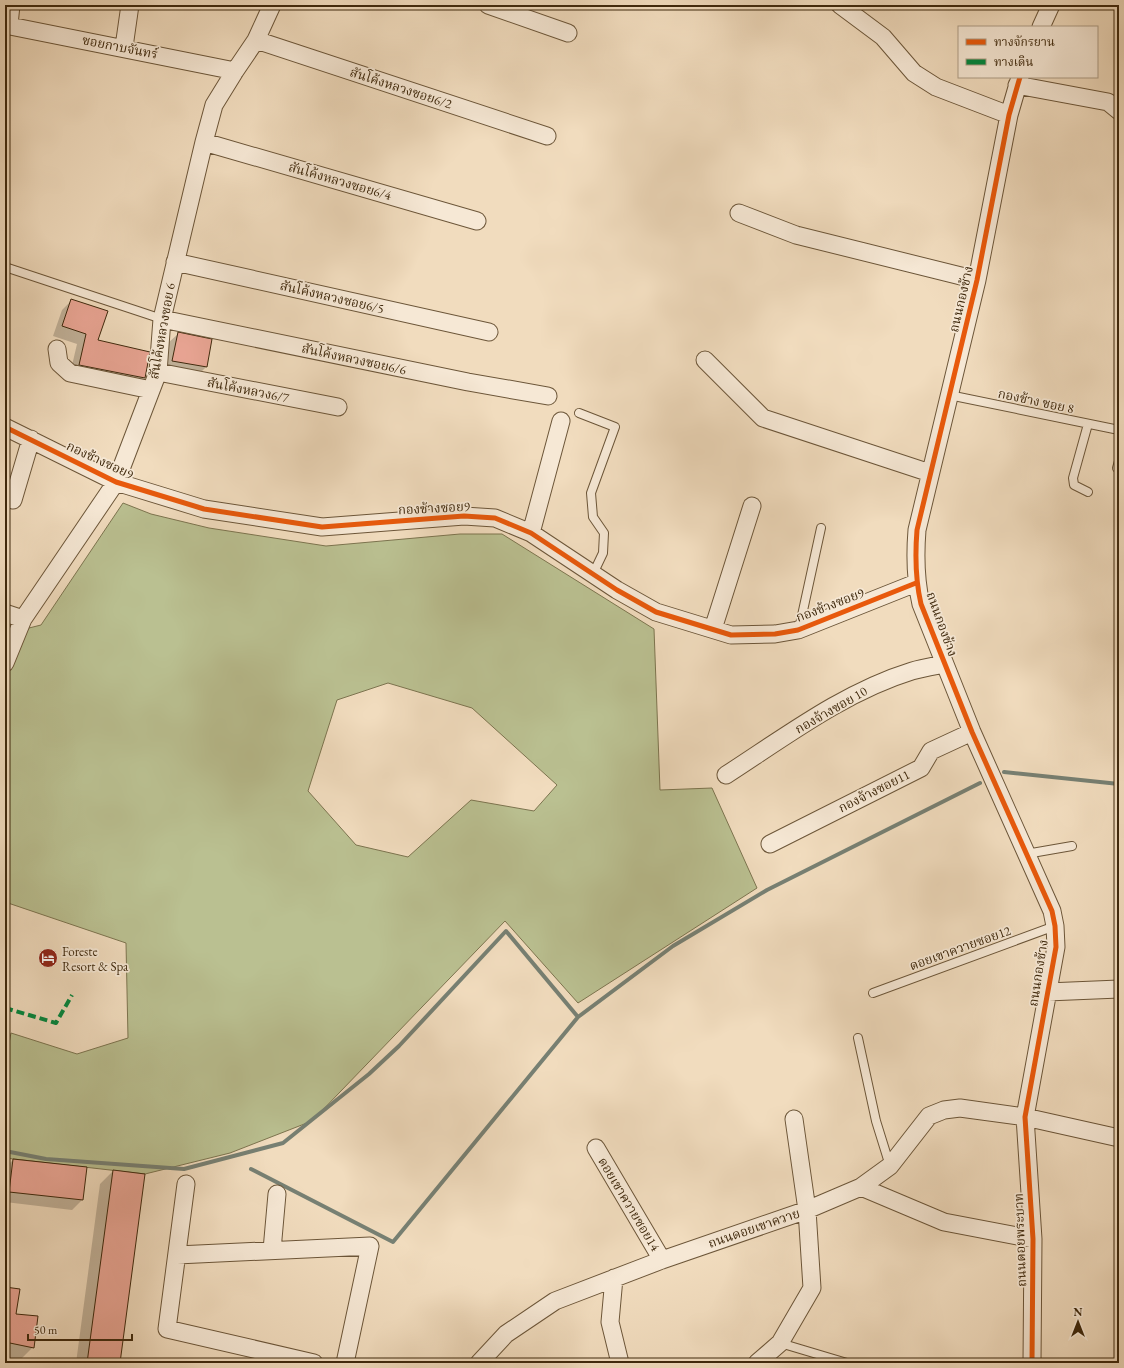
<svg xmlns="http://www.w3.org/2000/svg" width="1124" height="1368" font-family="'EB Garamond','Noto Serif Thai',serif">
<style>
.green{fill:#bac091;stroke:#7c744f;fill-rule:evenodd}
.shadow{fill:#0003}
.lines{fill:none;stroke-linecap:round;stroke-linejoin:round}
.stream{stroke:#778073;stroke-width:4}
.building{fill:#e9a594;stroke:#3f290d}
.lane-casing{stroke:#6c5639;stroke-width:10}
.street-casing{stroke:#6c5639;stroke-width:19}
.lane{stroke:#f6e8d5;stroke-width:8}
.street{stroke:#f6e8d5;stroke-width:17}
.quiet{stroke:#00873e;stroke-width:4;stroke-dasharray:8 4;stroke-linecap:butt}
.cycleway-casing{stroke:#f6e8d5;stroke-width:8}
.cycleway{stroke:#e8590c;stroke-width:5}
.labels{text-anchor:middle;dominant-baseline:central;stroke-width:3.5;stroke-linejoin:round;paint-order:stroke}
.street-label{font-size:13px;fill:#3f290d;stroke:#f6e8d5}
.poi-label{font-size:13px;fill:#3f290d;stroke:#f6e8d5;text-anchor:start}
</style>
<rect width="100%" height="100%" fill="#f1dcbe"/>
<filter id="stains"><feTurbulence type="fractalNoise" baseFrequency=".005" numOctaves="4"/><feColorMatrix values="0 0 0 0 .2 0 0 0 0 .09 0 0 0 0 .02 0 0 0 .5 -.17"/></filter>
<radialGradient id="worn" r=".72"><stop offset=".6" stop-color="#630" stop-opacity="0"/><stop offset="1" stop-color="#630" stop-opacity=".3"/></radialGradient>
<path class="green" d="M123,503l28,11 58,14 117,18 134,-12h42l152,95 6,161 52,-2 45,100 -179,115 -73,-82 -193,200 -82,32 -85,21 -140,-16v-94l6,-31 66,21 51,-16 -2,-95 -118,-40 -3,10v-279l36,-9zM388,683l84,25 85,77 -23,26 -63,-11 -63,57 -52,-12 -48,-54 29,-91z"/>
<path class="shadow" d="M72,300l25,41 51,11 -4,26 -10,10 -64,-14 7,-30 -24,-8 9,-26z
M178,334l28,33 -10,10 -33,-7 5,-27z
M13,1160l69,40 -10,10 -67,-8v-34z
M113,1171l6,192h-43l24,-179z
M5,1288l10,26 18,33 -13,13 -11,-2 -4,4z"/>
<g class="lines">
<path class="stream" d="M1004,772l115,12
M5,1151l41,8 138,10 99,-26 86,-69 30,-28 107,-115 72,86
M251,1169l142,73 185,-225 95,-71 94,-56 213,-107"/>
</g>
<path class="building" d="M71,299l37,12 -10,29 52,12 -5,26 -66,-13 7,-31 -24,-8z
M178,332l34,7 -5,28 -35,-6z
M13,1159l74,8 -4,33 -74,-8z
M113,1170l32,4 -25,189h-33z
M5,1287l15,2 -4,25 22,2 -4,32 -29,-6z"/>
<g class="lines">
<defs>
<path id="lane" d="M5,267l157,52
M949,395l170,35
M579,413l36,14 -24,66 2,24 11,16 -1,20 -10,21
M1088,424l-15,54 1,7 14,7
M1117,468l2,-7
M799,629l22,-101
M1026,854l46,-8
M873,993l182,-67
M858,1038l18,83 14,45
M780,1343l67,20"/>
<path id="street" d="M488,5l80,28
M840,5l43,32 31,36 22,14 73,28
M5,25l230,46
M9,25l2,-20
M1041,27l10,-22
M256,40l291,96
M124,47l6,-42
M1020,77l-11,38 -32,165 -60,250c-2,25 -2,48 4,74l51,128 80,179 3,15 1,21 -31,170 8,122 -1,124
M1017,85l91,17 11,9
M204,142l273,79
M739,213l57,22 181,45
M175,262l314,70
M162,319l306,63 80,14
M57,349l2,14 11,10 81,17
M705,360l58,58 167,55
M158,372l180,35
M5,427l111,55 88,27 118,18 142,-11 31,2 36,15 86,57 39,22 75,23 44,-1 23,-4 118,-47
M5,498l8,2 18,-61
M531,533l30,-112
M5,613l18,6
M713,629l39,-123
M5,663l18,-44 93,-137 42,-110 4,-53 42,-177 10,-37 21,-34 21,-31 16,-35
M726,775c59,-38 118,-83 186,-104 10,-3 22,-5 32,-7
M770,844l151,-76 10,-17 41,-19
M1047,992l72,-3
M596,1148l66,112
M186,1184l-19,145 147,34
M861,1187l83,35 89,17
M272,1250l5,-56
M177,1255l193,-9 -25,117
M614,1278l-4,44 10,41
M479,1363l27,-29 49,-33 107,-41 145,-50 54,-23 29,-21 39,-50 15,-6 16,-2 65,9 94,21
M757,1363l23,-20 32,-55 -5,-78 -13,-91"/>
</defs>
<use href="#lane" class="lane-casing"/>
<use href="#street" class="street-casing"/>
<use href="#lane" class="lane"/>
<use href="#street" class="street"/>
<path class="quiet" d="M5,1008l51,15 16,-28"/>
<defs>
<path id="cycleway" d="M1020,77l-11,38 -32,165 -60,250c-2,25 -2,48 4,74l51,128 80,179 3,15 1,21 -31,170 8,122 -1,124
M5,427l111,55 88,27 118,18 142,-11 31,2 36,15 86,57 39,22 75,23 44,-1 23,-4 118,-47"/>
</defs>
<use href="#cycleway" class="cycleway-casing"/>
<use href="#cycleway" class="cycleway"/>
</g>
<defs>
<symbol id="hotel-disc" viewBox="-11 -11 22 22"><circle r="9.5" fill="#8f2418" stroke="#f6e8d5"/><path d="M-6-4.5h1.5V1H6V5H4.5V3h-9V5H-6ZM-4 0a1.8 1.8 0 1 1 3.6 0ZM.5 0V-2.5h3Q6-2.5 6 0Z" fill="#fff"/></symbol>
</defs>
<g fill-rule="evenodd">
<use href="#hotel-disc" x="37" y="947" width="22" height="22"/>
</g>
<g class="labels">
<g class="street-label">
<text transform="translate(120 47) rotate(11)">ซอยกาบจันทร์</text>
<text transform="translate(401 88) rotate(18)">สันโค้งหลวงซอย6/2</text>
<text transform="translate(340 181) rotate(16)">สันโค้งหลวงซอย6/4</text>
<text transform="translate(332 297) rotate(13)">สันโค้งหลวงซอย6/5</text>
<text transform="translate(961 299) rotate(-77)">ถนนกองช้าง</text>
<text transform="translate(162 331) rotate(-80)">สันโค้งหลวงซอย 6</text>
<text transform="translate(354 359) rotate(12)">สันโค้งหลวงซอย6/6</text>
<text transform="translate(248 390) rotate(11)">สันโค้งหลวง6/7</text>
<text transform="translate(1036 401) rotate(12)">กองช้าง ซอย 8</text>
<text transform="translate(100 460) rotate(25)">กองช้างซอย9</text>
<text transform="translate(434 508) rotate(-3)">กองช้างซอย9</text>
<text transform="translate(830 605) rotate(-21)">กองช้างซอย9</text>
<text transform="translate(942 624) rotate(70)">ถนนกองช้าง</text>
<text transform="translate(831 710) rotate(-30)">กองจ้างซอย 10</text>
<text transform="translate(874 791) rotate(-27)">กองจ้างซอย11</text>
<text transform="translate(960 948) rotate(-20)">ดอยเขาควายซอย12</text>
<text transform="translate(1038 973) rotate(-81)">ถนนกองช้าง</text>
<text transform="translate(629 1204) rotate(59)">ดอยเขาควายซอย14</text>
<text transform="translate(754 1228) rotate(-19)">ถนนดอยเขาควาย</text>
<text transform="translate(1020 1240) rotate(-92)">ถนนดอยพระบาท</text>
</g>
<g class="poi-label">
<text x="62" y="951">Foreste<tspan x="62" dy="15">Resort &amp; Spa</tspan></text>
</g>
</g>
<rect width="1124" height="1368" fill="none" stroke="#f1dcbe" stroke-width="20"/>
<rect x="6" y="6" width="1112" height="1356" fill="none" stroke="#3f290d" stroke-width="2"/>
<rect x="10" y="10" width="1104" height="1348" fill="none" stroke="#3f290d"/>
<rect x="958" y="26" width="140" height="52" fill="#f6e8d5" stroke="#ad9c85"/>
<rect x="966" y="39" width="20" height="6" fill="#e8590c" stroke="#ad9c85"/>
<text x="994" y="46" font-size="12" fill="#3f290d">ทางจักรยาน</text>
<rect x="966" y="59" width="20" height="6" fill="#00873e" stroke="#ad9c85"/>
<text x="994" y="66" font-size="12" fill="#3f290d">ทางเดิน</text>
<g transform="translate(1078 1322)" stroke="#f6e8d5" stroke-width="3" paint-order="stroke">
<path d="M0-3L7 15L0 10L-7 15Z" fill="#3f290d"/>
<text y="-6" font-size="11" font-weight="bold" text-anchor="middle" fill="#3f290d">N</text>
</g>
<path d="M28 1334v6h104v-6" fill="none" stroke="#3f290d" stroke-width="2"/>
<text x="34" y="1334" font-size="12" fill="#3f290d" stroke="#f6e8d5" stroke-width="3" paint-order="stroke">50 m</text>
<rect width="100%" height="100%" filter="url(#stains)"/>
<rect width="100%" height="100%" fill="url(#worn)"/>
</svg>
